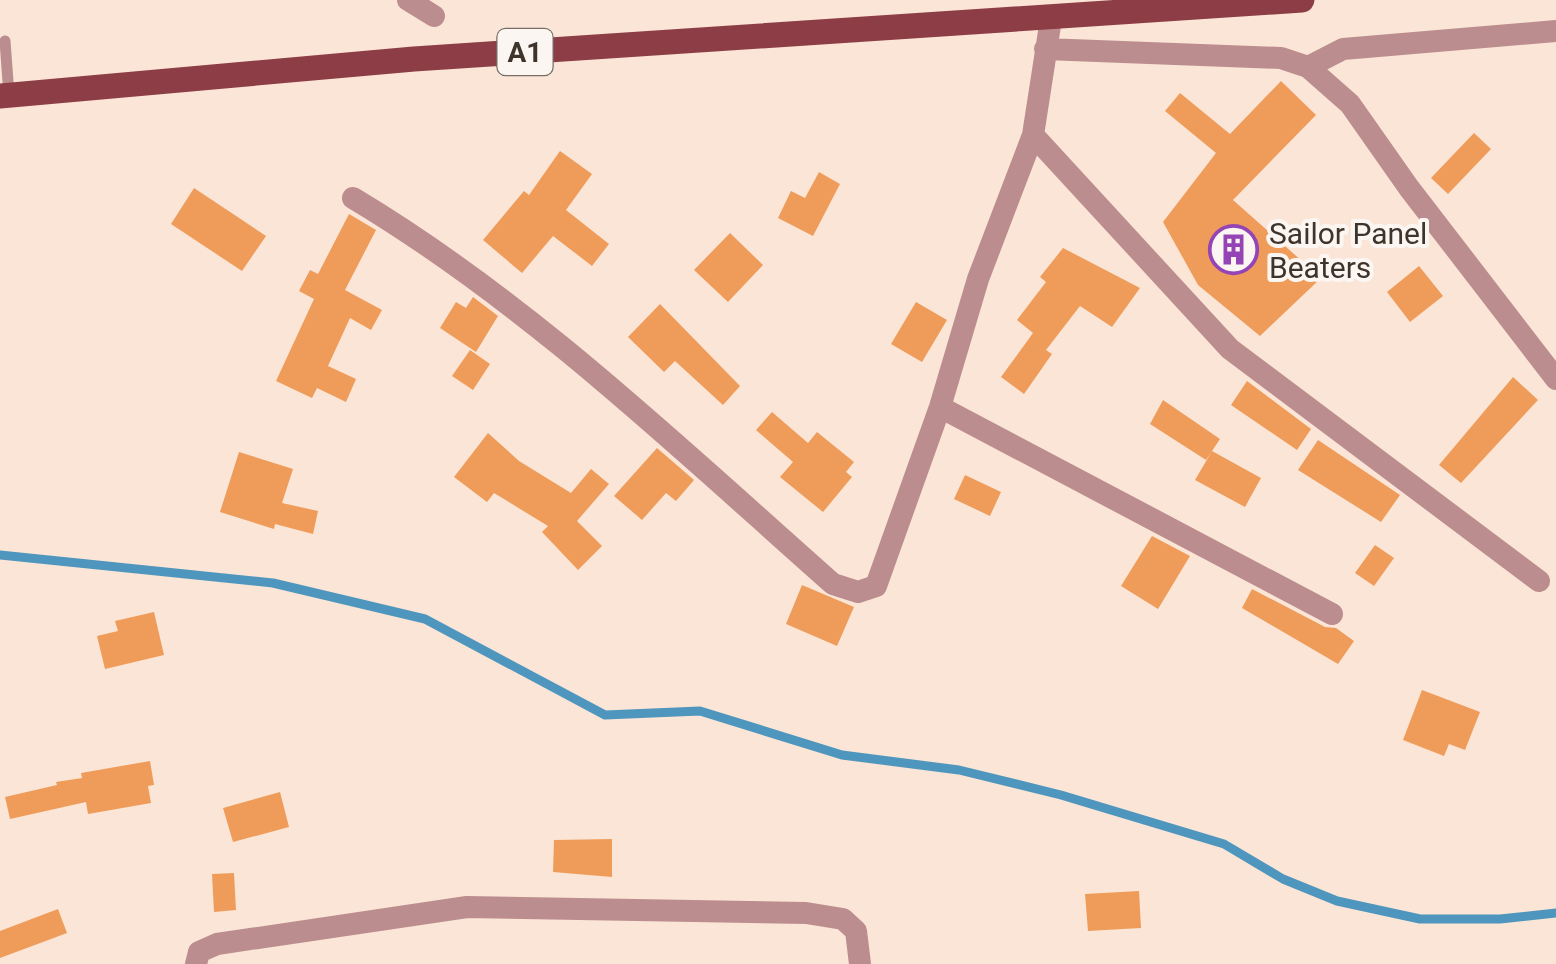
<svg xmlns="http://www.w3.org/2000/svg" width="1556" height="964" font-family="Roboto,sans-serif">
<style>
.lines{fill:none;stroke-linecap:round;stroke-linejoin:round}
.stream{stroke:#4e96bd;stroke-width:9}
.building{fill:#ef9c5a}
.service{stroke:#bc8d8f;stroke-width:11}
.minor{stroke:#bc8d8f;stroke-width:22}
.primary{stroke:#8d3d46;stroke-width:25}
.labels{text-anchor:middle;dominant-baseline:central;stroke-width:8;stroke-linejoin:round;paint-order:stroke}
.shield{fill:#fcf6f2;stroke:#786e67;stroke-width:2.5}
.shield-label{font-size:28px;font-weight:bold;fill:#3f342c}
.poi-label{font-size:30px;fill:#3f342c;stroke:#fcf6f2;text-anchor:start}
</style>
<rect width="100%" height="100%" fill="#fbe5d6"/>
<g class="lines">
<path class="stream" d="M0,555l273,28 152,36 180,96 95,-4 142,44 117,15 102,25 163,49 59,35 54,22 83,18h80l56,-6"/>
</g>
<path class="building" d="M1281,81l35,34 -83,85 88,78 -61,58 -62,-51 -35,-63 53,-69 -51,-42 15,-18 50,41z
M1474,133l17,16 -43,45 -17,-16z
M560,151l32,23 -26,36 43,34 -17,22 -39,-30 -31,37 -39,-33 41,-49 5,4z
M819,172l21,12 -27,52 -35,-18 13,-27 14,7z
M194,188l72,48 -24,35 -71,-47z
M349,214l27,16 -31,60 37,20 -11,20 -21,-12 -22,48 28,13 -10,23 -29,-14 -5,10 -36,-17 38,-82 -15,-8 11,-21 8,4z
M730,233l33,32 -35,37 -34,-32z
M1063,248l77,40 -28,39 -32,-21 -34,44 6,4 -28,40 -23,-17 32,-44 -16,-13 29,-38 -6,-5z
M1419,266l24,30 -33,26 -23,-30z
M473,297l25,19 -22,36 -36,-24 16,-26 10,6z
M916,302l31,18 -25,42 -31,-18z
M660,304l80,82 -17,19 -48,-44 -11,11 -36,-35z
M470,350l20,14 -17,26 -21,-14z
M1513,377l25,23 -77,83 -22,-18z
M1247,381l64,48 -14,21 -66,-45z
M1163,400l57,39 -14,21 -56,-36z
M772,412l36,31 9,-11 37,30 -8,10 6,5 -29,35 -43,-35 13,-15 -37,-32z
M488,433l31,28 52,32 20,-24 18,15 -32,37 25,25 -24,24 -36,-38 6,-6 -54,-33 -7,9 -33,-25z
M1318,440l82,55 -19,27 -83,-52z
M657,448l37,32 -18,21 -10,-8 -24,27 -28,-24z
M1212,451l49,27 -16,29 -50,-27z
M239,452l54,17 -11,34 36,8 -5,23 -38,-10 -1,5 -54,-17z
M965,475l36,17 -11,24 -36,-17z
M1152,536l38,20 -32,53 -37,-23z
M1375,545l19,13 -20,28 -19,-13z
M802,585l52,22 -17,39 -51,-22z
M1252,589l73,38 11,1 18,13 -16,23 -96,-56z
M154,612l10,43 -59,14 -8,-33 21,-5 -3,-10z
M1422,690l58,22 -15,38 -16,-6 -5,12 -41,-16z
M150,761l4,24 -6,1 3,17 -63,11 -2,-12 -76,17 -5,-22 52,-12 -1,-3 26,-4 -1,-5z
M280,792l9,35 -56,15 -10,-34z
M612,839v38l-59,-5 1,-32z
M234,873l2,37 -22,2 -2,-38z
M1139,891l2,37 -53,3 -3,-37z
M58,909l9,24 -67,25v-27z"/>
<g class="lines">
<path class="service" d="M5,41l4,54"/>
<path class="minor" d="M408,0l26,16
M1045,49l236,9 27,9 42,37 59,84 147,191
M1308,67l35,-18 213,-18
M1033,135l197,214 309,232
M353,198c177,106 326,250 480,386l25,8 18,-6 64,-179 38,-128 55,-144 18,-116
M940,407l392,207
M196,964l3,-12 18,-8 250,-37 339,6 37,6 13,12 4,33"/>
<path class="primary" d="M0,96l414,-37 888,-59"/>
</g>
<defs>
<symbol id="building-ring" viewBox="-11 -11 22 22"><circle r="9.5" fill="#fcf6f2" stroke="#9444b4" stroke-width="1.5"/><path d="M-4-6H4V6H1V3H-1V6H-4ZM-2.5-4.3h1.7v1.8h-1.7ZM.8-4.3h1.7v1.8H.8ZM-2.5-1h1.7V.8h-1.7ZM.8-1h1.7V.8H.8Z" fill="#9444b4"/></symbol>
</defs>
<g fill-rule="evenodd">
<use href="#building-ring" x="1206" y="222" width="55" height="55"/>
</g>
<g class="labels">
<rect class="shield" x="497.5" y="29" width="55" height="46" rx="8"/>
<g class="shield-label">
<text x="525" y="52">A1</text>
</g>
<g class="poi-label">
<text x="1269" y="233">Sailor Panel<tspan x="1269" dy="34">Beaters</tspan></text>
</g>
</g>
</svg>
